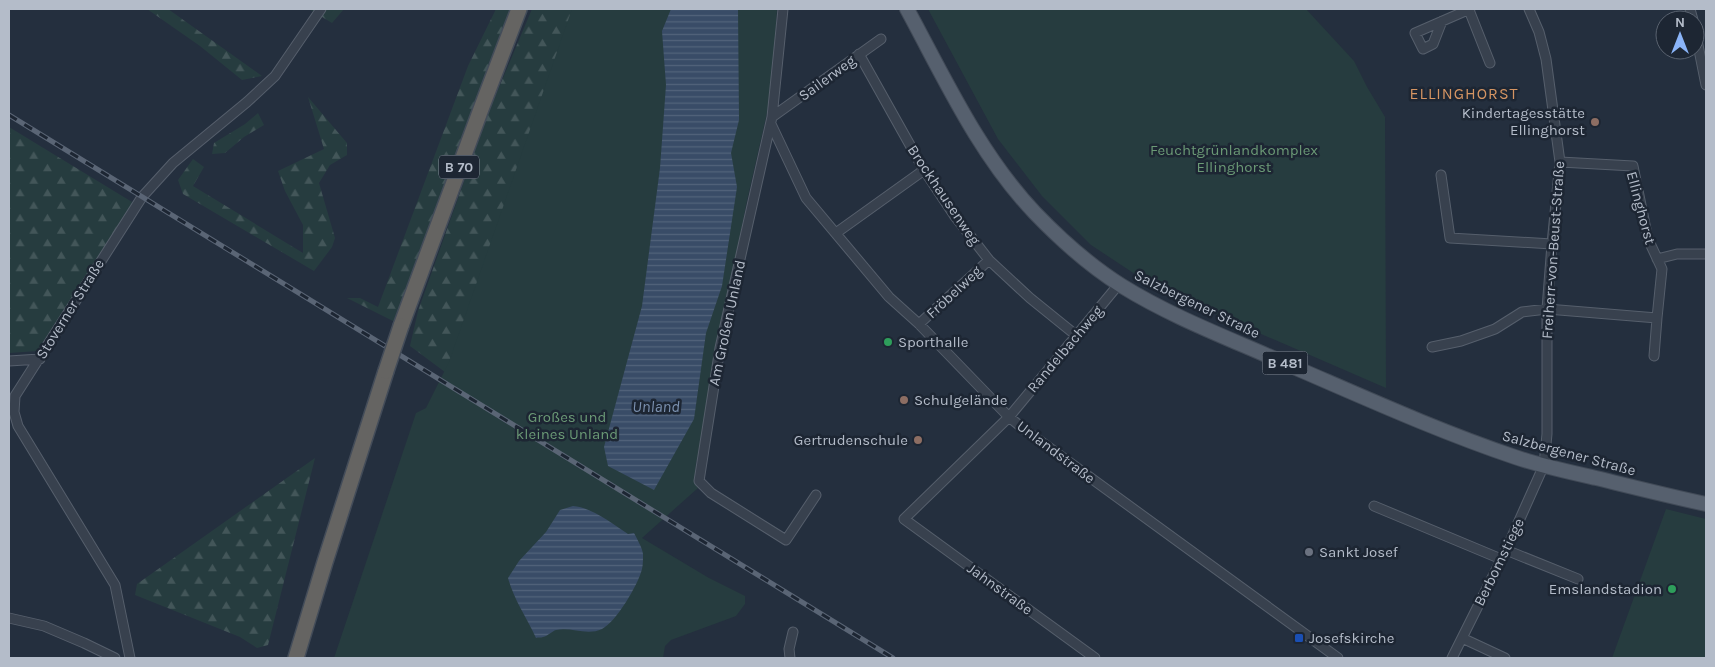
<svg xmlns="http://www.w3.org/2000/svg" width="1715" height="667" font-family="Karla,sans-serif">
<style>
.forest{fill:url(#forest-firs)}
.park{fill:#263c3f}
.water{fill:url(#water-rules)}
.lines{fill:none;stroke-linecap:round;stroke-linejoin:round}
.minor-casing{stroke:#565f6c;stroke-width:11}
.primary-casing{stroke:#414a57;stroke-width:16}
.trunk-casing{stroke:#434c59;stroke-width:18}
.minor{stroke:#38414e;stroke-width:9}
.primary{stroke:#56606e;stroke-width:14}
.trunk{stroke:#656462;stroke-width:15}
.rail-casing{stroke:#5a6575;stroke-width:5}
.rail{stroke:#1d2633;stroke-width:3;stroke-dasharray:9;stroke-linecap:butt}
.trunk-bridge-casing{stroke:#434c59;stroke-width:18;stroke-linecap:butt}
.trunk-bridge{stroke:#656462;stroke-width:15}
.education-dot{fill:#8d6e63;stroke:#1d2633;stroke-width:2}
.leisure-dot{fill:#2e9e5b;stroke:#1d2633;stroke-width:2}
.worship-dot{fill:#6b7280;stroke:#1d2633;stroke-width:2}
.transit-dot{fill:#1a4fb4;stroke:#1d2633;stroke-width:2}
.labels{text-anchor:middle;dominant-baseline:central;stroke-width:5;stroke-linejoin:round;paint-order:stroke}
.shield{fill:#1d2633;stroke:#878f9c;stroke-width:1}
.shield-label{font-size:14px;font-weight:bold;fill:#b4bcc9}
.street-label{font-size:15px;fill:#b4bcc9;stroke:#1d2633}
.poi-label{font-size:15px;fill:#b4bcc9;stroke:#1d2633;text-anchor:start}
.park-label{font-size:15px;fill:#6b9a76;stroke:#1d2633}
.neighbourhood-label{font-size:16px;letter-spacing:1px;fill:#d59563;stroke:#1d2633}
.water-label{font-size:16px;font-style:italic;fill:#7c92b1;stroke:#1d2633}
</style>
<defs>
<pattern id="forest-firs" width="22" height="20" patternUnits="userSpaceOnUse" patternTransform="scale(1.25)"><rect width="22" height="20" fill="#263c3f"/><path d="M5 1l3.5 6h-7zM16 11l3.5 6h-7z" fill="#435659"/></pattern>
<pattern id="water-rules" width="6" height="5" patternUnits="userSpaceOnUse" patternTransform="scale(1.25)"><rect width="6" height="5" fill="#394c67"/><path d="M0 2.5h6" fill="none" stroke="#53647b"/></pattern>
</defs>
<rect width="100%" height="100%" fill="#242f3e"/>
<path class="forest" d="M147,9h21l94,67 -20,4 -42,-34z
M309,9h35l-12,14z
M496,9h18l-119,313 -48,-24h13l18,9 90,-241z
M532,9h84l-159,372 -47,-35 8,-35 71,-200z
M308,97l39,46v12l-17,10 -11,18 16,55 -3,9 -18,24 -131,-77 -5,-14 15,-21 11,8 -11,19 110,67v-28l-18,-34 -7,-20 46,-22z
M258,113l6,12 -20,12 -19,16 -13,1 2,-11 31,-19z
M9,127l123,75 -3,12 -92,137 -28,2z
M315,458l-47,187 -11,3 -17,-11 -105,-42 2,-11z"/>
<path class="park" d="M572,9h205l-4,67 -4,28 -23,101 -31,166 -15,79 -4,13 -1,14 3,11 -56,50 67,40 36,18v8l-9,12 -65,24 -6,6 -2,12h-329l82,-245 10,-5 23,-46z
M928,9h378l48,52 13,26 18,30 1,271 -208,-90 -28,-14 -59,-39 -49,-49 -44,-57z
M1666,509l40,10v139h-94z"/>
<path class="water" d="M671,9h67l1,111 -8,33 6,34 -15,99 -16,47 -12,86 -40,71 -46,-24 -4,-19 38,-141 18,-138 6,-83 -4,-54z
M573,506c18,1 40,18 55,28l6,-1c3,6 8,14 9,21 0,5 0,11 -1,15 -4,16 -26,53 -40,60 -15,7 -30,-2 -46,1 -4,1 -8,6 -13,7 -2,1 -5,0 -7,1 -9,-20 -22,-38 -28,-60l11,-17 27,-29 14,-22z"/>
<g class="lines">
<defs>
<path id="minor" d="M783,9l-11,108 -52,231 -21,133 12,12 75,47 30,-45
M1690,9l3,11
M1469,10l21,53
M1442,21l-9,23 -10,5 -8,-16 55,-24
M1695,30l11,55
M859,54l65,116 30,45 35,45 41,38 47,38
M772,117l109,-78
M771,124l35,74 83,99 30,27 90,93 16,13 313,228
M1441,175l9,63 102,6
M836,233l88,-63
M1657,259l20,-5h29
M919,324l70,-64
M1432,347l29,-6 34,-12 27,-17 25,-3 110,9 5,-49 -14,-30 -15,-73 -73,-4
M1654,356l3,-38
M9,361l31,-2
M1374,506l127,53
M1506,550l72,29
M9,618l35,8 40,17 31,15
M1462,638l43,20
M130,658l-15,-73 -97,-159 -4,-14 1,-16 127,-199 31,-34 74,-61 28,-26 46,-67
M790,658l-1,-9 4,-17
M1095,658l-191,-139 105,-102 110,-133
M1452,658l54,-108 38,-85 3,-31v-125l5,-65 8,-82 -14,-103 -7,-27 -10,-23"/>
<path id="primary" d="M907,9c38,70 72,145 128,204 26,27 55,53 87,73 50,31 106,52 160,76 77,33 153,68 233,95 26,9 54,15 81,21 37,9 73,18 110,26"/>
<path id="trunk" d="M401,326l80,-217 38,-100
M296,658l29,-96 61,-191"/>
</defs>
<use href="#minor" class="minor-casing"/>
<use href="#primary" class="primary-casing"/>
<use href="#trunk" class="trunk-casing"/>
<use href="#minor" class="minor"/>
<use href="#primary" class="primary"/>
<use href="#trunk" class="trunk"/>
<defs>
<path id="rail" d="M9,115l884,543"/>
</defs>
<use href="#rail" class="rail-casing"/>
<use href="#rail" class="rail"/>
<defs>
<path id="trunk-bridge" d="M386,371l15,-45"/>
</defs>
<use href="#trunk-bridge" class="trunk-bridge-casing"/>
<use href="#trunk-bridge" class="trunk-bridge"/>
</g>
<g class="education-dot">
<circle cx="1595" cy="122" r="5"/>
<circle cx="904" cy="400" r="5"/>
<circle cx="918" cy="440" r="5"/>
</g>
<g class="leisure-dot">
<circle cx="888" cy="342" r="5"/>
<circle cx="1672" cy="589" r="5"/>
</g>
<circle class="worship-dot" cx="1309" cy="552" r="5"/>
<rect class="transit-dot" x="1294" y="633" width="10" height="10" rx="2.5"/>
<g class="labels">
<g class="shield">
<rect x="439" y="155.5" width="40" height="23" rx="4"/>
<rect x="1262.5" y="351.5" width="45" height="23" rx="4"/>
</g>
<g class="shield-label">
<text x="459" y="167">B 70</text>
<text x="1285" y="363">B 481</text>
</g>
<g class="street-label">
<text transform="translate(827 78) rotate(-36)">Sailerweg</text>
<text transform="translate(944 195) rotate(56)">Brockhausenweg</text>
<text transform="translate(1641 208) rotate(75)">Ellinghorst</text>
<text transform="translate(1553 250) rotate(-86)">Freiherr-von-Beust-Straße</text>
<text transform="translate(954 292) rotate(-43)">Fröbelweg</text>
<text transform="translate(1197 304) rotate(26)">Salzbergener Straße</text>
<text transform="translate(70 309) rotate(-58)">Stoverner Straße</text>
<text transform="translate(727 323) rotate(-78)">Am Großen Unland</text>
<text transform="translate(1065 349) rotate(-50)">Randelbachweg</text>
<text transform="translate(1056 452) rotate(37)">Unlandstraße</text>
<text transform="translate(1569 453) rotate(15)">Salzbergener Straße</text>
<text transform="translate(1499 562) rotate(-64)">Berbomstiege</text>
<text transform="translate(1000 589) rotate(36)">Jahnstraße</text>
</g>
<g class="poi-label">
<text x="1585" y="113" text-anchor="end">Kindertagesstätte<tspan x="1585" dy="17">Ellinghorst</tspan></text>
<text x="898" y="342">Sporthalle</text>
<text x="914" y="400">Schulgelände</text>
<text x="908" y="440" text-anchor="end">Gertrudenschule</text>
<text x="1319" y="552">Sankt Josef</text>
<text x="1662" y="589" text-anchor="end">Emslandstadion</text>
<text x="1309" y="638">Josefskirche</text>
</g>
<g class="park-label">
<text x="1234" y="150">Feuchtgrünlandkomplex<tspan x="1234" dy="17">Ellinghorst</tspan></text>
<text x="567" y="417">Großes und<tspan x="567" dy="17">kleines Unland</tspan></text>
</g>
<g class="neighbourhood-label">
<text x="1464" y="93">ELLINGHORST</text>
</g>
<g class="water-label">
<text x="656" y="406">Unland</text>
</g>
</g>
<rect width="1715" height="667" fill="none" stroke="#b4bcc9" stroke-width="20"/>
<g transform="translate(1680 35)"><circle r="24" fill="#1d2633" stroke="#59626f"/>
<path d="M0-4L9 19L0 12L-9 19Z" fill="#8ab4f8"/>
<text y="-8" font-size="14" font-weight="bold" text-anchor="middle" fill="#b4bcc9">N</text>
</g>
</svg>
